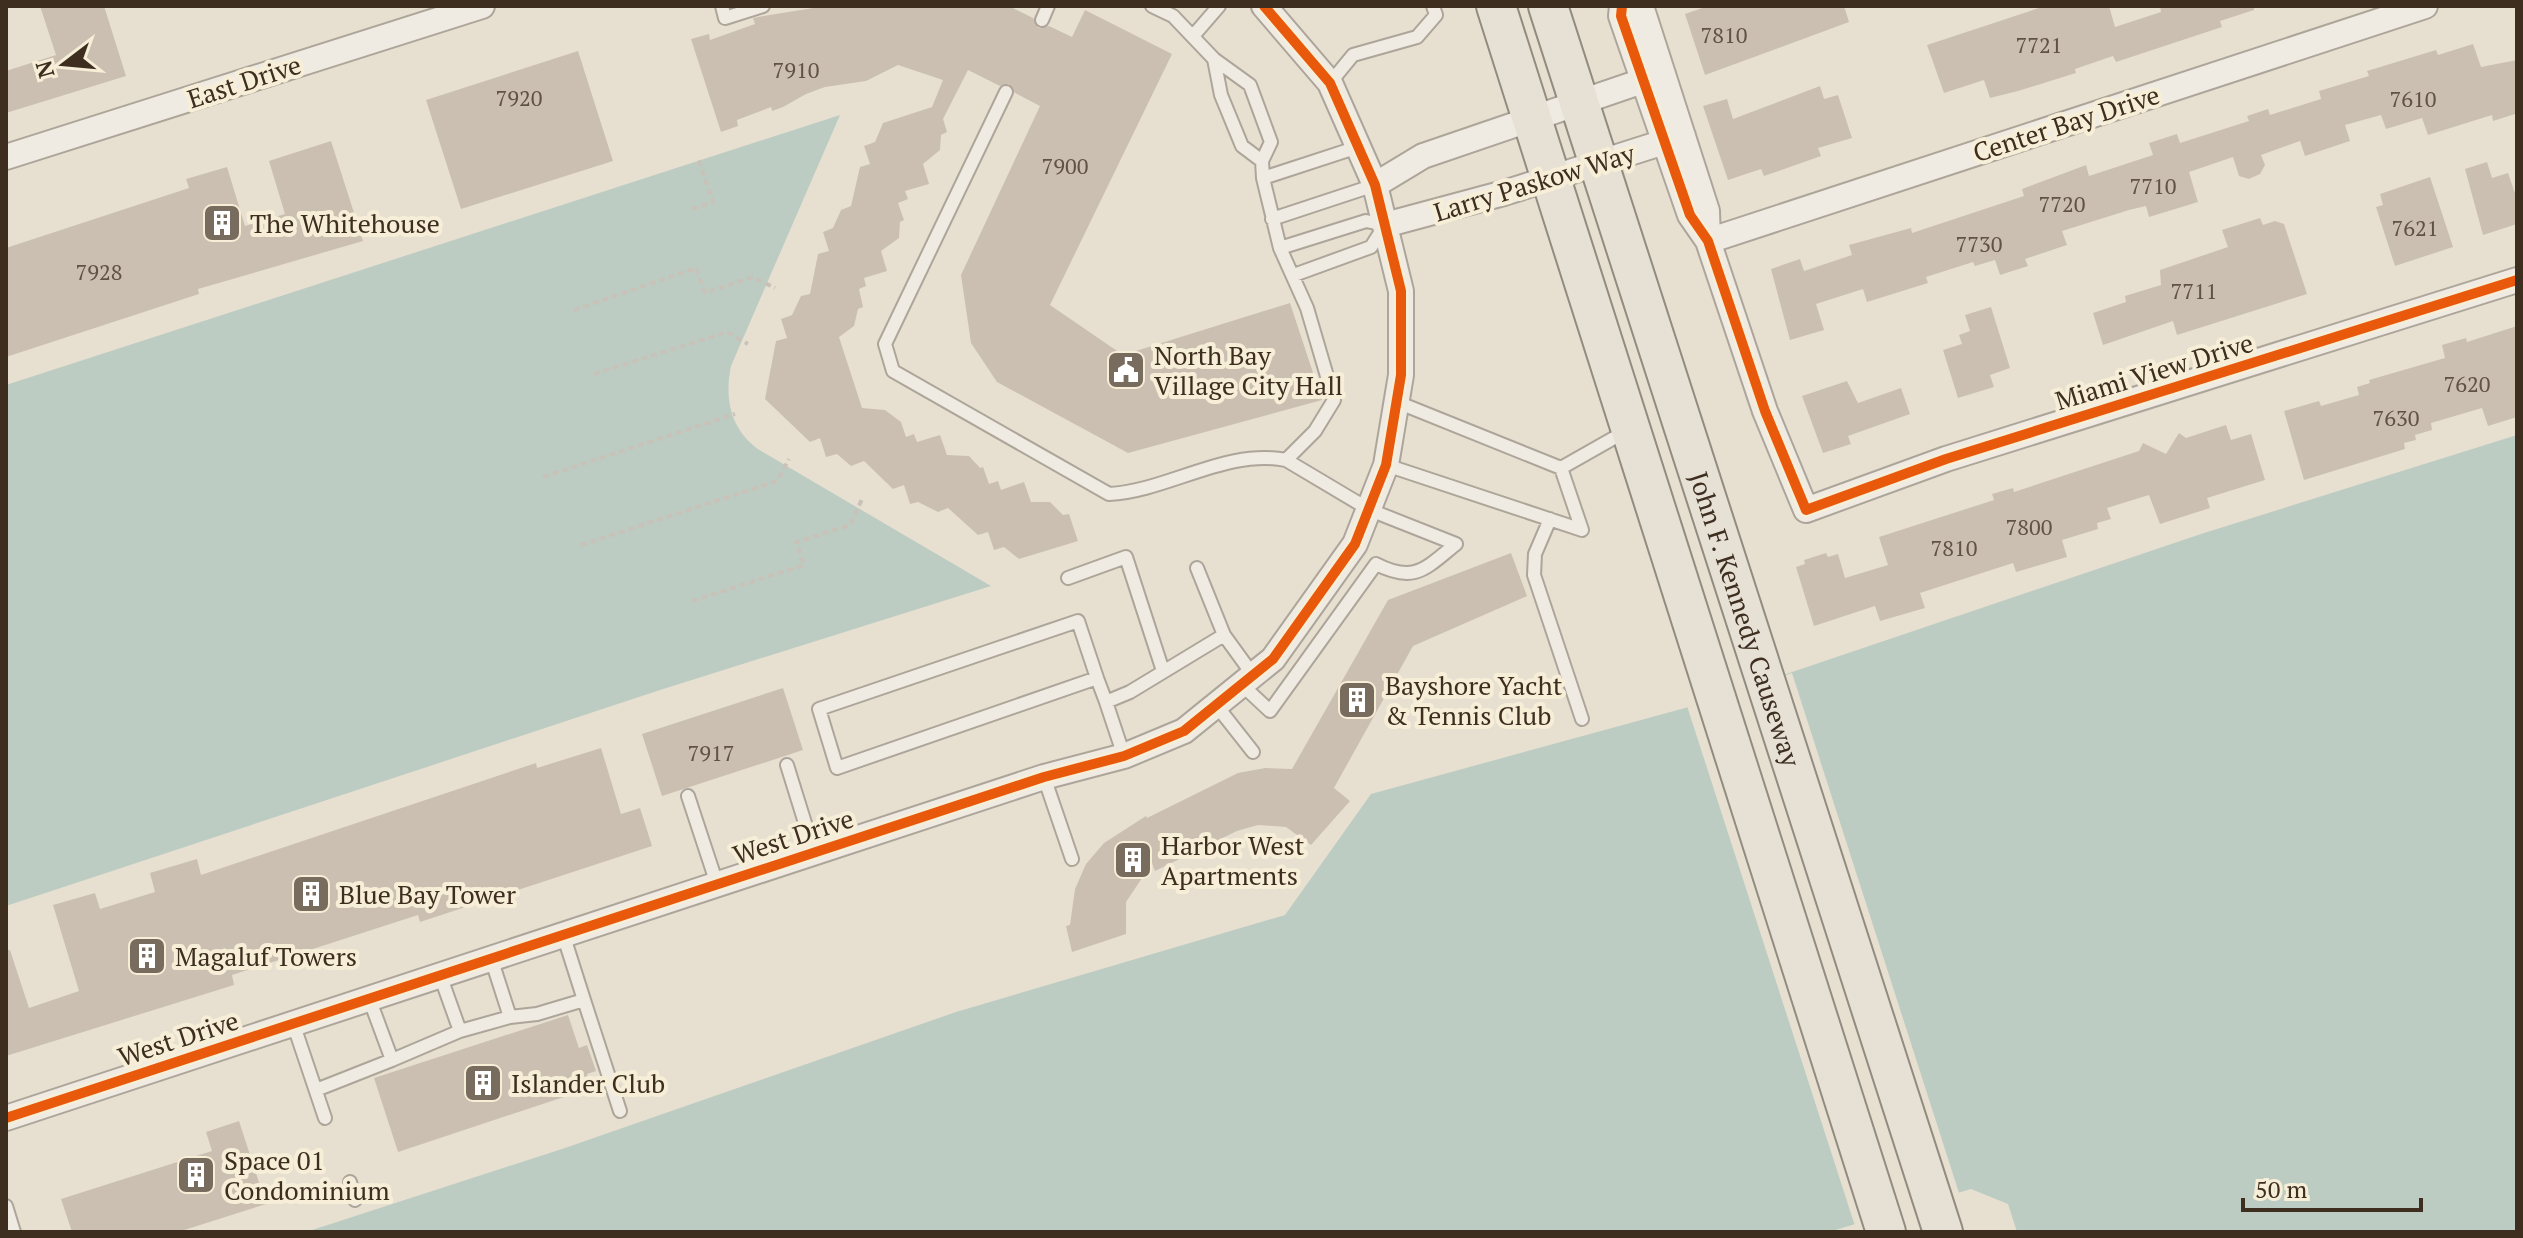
<svg xmlns="http://www.w3.org/2000/svg" width="2523" height="1238" font-family="'PT Serif',serif">
<style>
.water{fill:#bcccc2}
.pier{fill:#e7e0d1}
.building{fill:#cbbfb2}
.lines{fill:none;stroke-linecap:round;stroke-linejoin:round}
.lane-casing{stroke:#ada599;stroke-width:16}
.street-casing{stroke:#ada599;stroke-width:28}
.primary-casing{stroke:#928b80;stroke-width:42}
.path{stroke:#c8c2b9;stroke-width:4;stroke-dasharray:6 4;stroke-linecap:butt}
.lane{stroke:#efebe3;stroke-width:12}
.street{stroke:#efebe3;stroke-width:24}
.primary{stroke:#e6e1d4;stroke-width:38}
.cycleway-casing{stroke:#f7eed8;stroke-width:15}
.cycleway{stroke:#e8590c;stroke-width:10}
.labels{text-anchor:middle;dominant-baseline:central;stroke-width:8;stroke-linejoin:round;paint-order:stroke}
.number-label{font-size:22px;fill:#605244}
.street-label{font-size:26px;fill:#3d2e20;stroke:#f7eed8}
.poi-label{font-size:26px;fill:#3d2e20;stroke:#f7eed8;text-anchor:start}
</style>
<rect width="100%" height="100%" fill="#e7e0d1"/>
<path class="water" d="M840,115l-109,251c-7,34 0,65 30,85l230,135 -334,105 -651,215v-521z
M2517,435v797h-500l-9,-28 -37,-15 -142,43h-1523l259,-84 391,-136 329,-97 86,-121 314,-86 516,-174z"/>
<path class="pier" d="M1792,673l168,523 -105,30 -168,-520z"/>
<path class="building" d="M40,6h64l22,70 -120,37v-42l50,-16z
M826,6h183l24,12 5,10 11,-2 23,11 13,-27 87,44 -122,251 73,50 167,-52 32,97 -194,53 -131,-71 -26,-39 -10,-68 79,-169 -25,-13 -6,-9 -9,2 -32,-16 -25,49 4,13 -6,3 -1,15 -17,14 6,20 -24,7 3,8 -10,4 6,17 -4,2 -1,16 -18,13 6,20 -23,7 2,8 -7,3 4,18 -5,2 -4,17 -15,11 23,71 23,2 16,12 5,15 8,-3 3,8 23,-7 7,20 22,1 11,12 3,-1 6,17 9,-3 3,9 23,-8 7,20h19l13,13 6,-1 9,27 -59,18 -15,-12 -10,3 -6,-18 -10,3 -30,-27 -10,4 -20,-10 -8,2 -6,-19 -11,4 -29,-28 -13,5 -14,-12 -11,3 -6,-19 -10,4 -45,-43 11,-58 11,-3 -6,-19 11,-4 9,-19 9,-2 8,-40 11,-3 -6,-19 10,-4 8,-18 10,-4 9,-39 10,-3 -6,-18 11,-4 8,-19 49,-16 11,-27 -45,-15 -32,16 -41,6 -19,7 -23,13 -11,4 -1,-4 -34,13 1,6 -17,6 -30,-93 18,-5 1,6 45,-16 -2,-6 5,-1z
M1708,6h136l5,16 -144,53 -20,-61z
M2045,6h64l6,21 46,-15 -1,-6h94v4l-34,11 2,6 -106,35 -3,-6 -38,13 1,4 -58,18 -28,7 -6,-18 -40,13 -17,-48z
M2473,44l8,23 36,-7 -2,54 -22,7 -1,-6 -64,20 -6,-17 -36,11 -5,-14 -36,10 5,16 -45,15 -5,-15 -39,14 4,10 -5,9 -11,5 -10,-3 -6,-19 -44,15 9,30 -49,15 -3,-11 -17,4 -67,21 5,14 -42,14 3,7 -28,9 -5,-15 -20,6 -2,-4 -47,15 2,6 -61,19 -4,-13 -47,15 8,26 -34,10 -19,-71 29,-10 4,12 48,-16 -3,-10 62,-17 1,5 112,-37 -2,-7 64,-24 3,11 64,-21 -4,-12 28,-9 3,9 69,-22 -2,-5 21,-7 2,6 51,-16 -2,-8 50,-15 -2,-5 69,-21 2,5z
M578,51l35,110 -152,48 -35,-109z
M1820,86l4,13 14,-4 14,43 -34,10 3,8 -34,12 -23,8 -3,-7 -33,11 -25,-74 24,-7 6,20z
M331,141l32,100 -165,48 1,5 -193,63v-109l183,-60 -3,-9 41,-12 18,59 40,-12 -16,-53z
M2487,162l5,16 16,-5 9,26v25l-34,11 -18,-66z
M2430,177l23,70 -58,19 -19,-59 7,-2 -3,-11z
M2260,218l3,7 12,-4 9,3 23,70 -130,41 -4,-14 -70,24 -10,-32 33,-11 -1,-6 36,-11 -1,-15 68,-23 -6,-17z
M1991,307l19,61 -20,7 4,12 -36,11 -15,-48 19,-6 -3,-9 11,-4 -5,-16z
M2517,326v91l-29,9 -6,-18 -51,15 1,7 -17,5 1,5 -12,3 1,6 -101,31 -20,-69 35,-10 2,5 38,-11 -2,-8 13,-4 -1,-3 76,-22 -3,-13 24,-7 1,4z
M1847,381l11,22 43,-15 9,26 -62,22 3,8 -28,9 -21,-57z
M2226,425l5,15 20,-6 14,46 -58,18 3,10 -50,16 -11,-29 -42,13 4,11 -14,4 1,6 -36,11 5,17 -51,15 -3,-9 -93,30 5,15 -45,13 -5,-15 -61,20 -18,-59 9,-3 -1,-4 22,-7 2,4 10,-3 7,24 43,-13 -9,-28 115,-37 -2,-6 21,-6 1,4 125,-41 4,-8 23,11 13,-21 7,5z
M1511,553l16,43 -114,50 -79,142 16,13 -39,44 -25,-18 -28,-2 -21,6 -82,40 -3,-8 -26,39v32l-54,18 -6,-26 4,-1 5,-36 11,-25 18,-21 42,-27 1,2 91,-45 27,-5 27,1 96,-169z
M783,688l20,62 -141,46 -20,-62z
M601,748l20,66 19,-6 12,38 -232,76 -2,-7 -186,60 2,10 -228,71v-106h4l19,58 50,-17 -26,-86 42,-12 5,16 55,-17 -5,-19 47,-14 4,16 335,-112 1,5z
M568,1015l11,33 8,-3 9,26 -9,3 4,14 -193,64 -24,-74z
M239,1121l27,83 -88,28h-106l-11,-33 151,-48 -6,-19z"/>
<g class="lines">
<defs>
<path id="lane" d="M722,6l3,12 38,-12
M1152,6l21,10 41,43 36,26 21,57 -9,19 1,17 95,-31
M1042,20l6,-14
M1193,36l26,-30
M1214,59l7,36 21,51 20,15
M1330,83l23,-28 64,-18 19,-22 -3,-9
M1006,92l-121,252 8,27 216,123c59,-3 118,-46 177,-34l84,50 86,34c-30,24 -41,40 -80,20l-106,147 -29,-27
M1263,178l17,70 27,60 27,92 -19,31 -29,29
M1272,219l103,-34
M1280,248l86,-27 19,4 -14,22 -77,28
M1397,402l164,66 67,-38
M1386,465l196,65 -21,-62
M1550,519l-15,35 -1,21 48,144
M1197,568l27,67
M1068,578l58,-21 37,114
M1097,678l-19,-57 -259,88 18,59 260,-90 9,24 24,-10 94,-57 29,40
M1106,702l18,54
M1216,705l37,47
M787,765l27,87
M1044,777l28,82
M688,796l29,88
M584,1000l36,111
M510,1017l27,-3 47,-14 -21,-66
M293,1023l32,95
M460,1031l50,-14 -19,-59
M392,1060l68,-29 -20,-56
M316,1090l76,-30 -23,-62
M350,1182l5,18
M6,1206l8,26"/>
<path id="street" d="M1622,6l-1,10 69,199 18,26 57,170 41,99 140,-51 571,-179
M1641,6l66,205 1,30
M6,157l476,-151
M1375,185l48,-29 240,-82
M1385,225l119,-32 179,-57
M1708,241l717,-235
M6,1118l1038,-341 80,-21 60,-25 89,-72 82,-115 31,-79 15,-90v-84l-26,-106 -45,-102 -66,-77"/>
<g id="primary">
<path d="M1496,6l390,1226"/>
<path id="s1" d="M1548,6l395,1226"/>
</g>
</defs>
<use href="#lane" class="lane-casing"/>
<use href="#street" class="street-casing"/>
<use href="#primary" class="primary-casing"/>
<path class="path" d="M692,209l21,-7 -15,-44
M574,310l122,-42 9,25 48,-16 22,11
M594,374l133,-42 21,12
M543,477l192,-63
M581,545l196,-64 12,-22
M692,601l112,-36 -8,-23 54,-17 13,-28"/>
<use href="#lane" class="lane"/>
<use href="#street" class="street"/>
<use href="#primary" class="primary"/>
<defs>
<path id="cycleway" d="M1622,6l-1,10 69,199 18,26 57,170 41,99 140,-51 571,-179
M6,1118l1038,-341 80,-21 60,-25 89,-72 82,-115 31,-79 15,-90v-84l-26,-106 -45,-102 -66,-77"/>
</defs>
<use href="#cycleway" class="cycleway-casing"/>
<use href="#cycleway" class="cycleway"/>
</g>
<defs>
<symbol id="building-square" viewBox="-11 -11 22 22"><rect x="-9" y="-9" width="18" height="18" rx="4" fill="#786c5e" stroke="#f7eed8"/><path d="M-4-6H4V6H1V3H-1V6H-4ZM-2.5-4.3h1.7v1.8h-1.7ZM.8-4.3h1.7v1.8H.8ZM-2.5-1h1.7V.8h-1.7ZM.8-1h1.7V.8H.8Z" fill="#fff"/></symbol>
<symbol id="civic-square" viewBox="-11 -11 22 22"><rect x="-9" y="-9" width="18" height="18" rx="4" fill="#786c5e" stroke="#f7eed8"/><path d="M-.6-6.5H3V-4.5H.6V-3L4-1V1h2V6H-6V1h2V-1L-.6-3ZM-1.2 2.5V6h2.4V2.5Z" fill="#fff"/></symbol>
</defs>
<g fill-rule="evenodd">
<use href="#building-square" x="200" y="201" width="44" height="44"/>
<use href="#civic-square" x="1104" y="348" width="44" height="44"/>
<use href="#building-square" x="1335" y="678" width="44" height="44"/>
<use href="#building-square" x="1111" y="838" width="44" height="44"/>
<use href="#building-square" x="289" y="872" width="44" height="44"/>
<use href="#building-square" x="125" y="934" width="44" height="44"/>
<use href="#building-square" x="461" y="1061" width="44" height="44"/>
<use href="#building-square" x="174" y="1153" width="44" height="44"/>
</g>
<g class="labels">
<g class="number-label">
<text x="1724" y="34">7810</text>
<text x="2039" y="44">7721</text>
<text x="796" y="69">7910</text>
<text x="519" y="97">7920</text>
<text x="2413" y="98">7610</text>
<text x="1065" y="165">7900</text>
<text x="2153" y="185">7710</text>
<text x="2062" y="203">7720</text>
<text x="2415" y="227">7621</text>
<text x="1979" y="243">7730</text>
<text x="99" y="271">7928</text>
<text x="2194" y="290">7711</text>
<text x="2467" y="383">7620</text>
<text x="2396" y="417">7630</text>
<text x="2029" y="526">7800</text>
<text x="1954" y="547">7810</text>
<text x="711" y="752">7917</text>
</g>
<g class="street-label">
<text transform="translate(244 81) rotate(-18)">East Drive</text>
<text transform="translate(2066 123) rotate(-18)">Center Bay Drive</text>
<text transform="translate(1534 182) rotate(-17)">Larry Paskow Way</text>
<text transform="translate(2154 371) rotate(-17)">Miami View Drive</text>
<text stroke="none"><textPath href="#s1" startOffset="644">John F. Kennedy Causeway</textPath></text>
<text transform="translate(793 836) rotate(-18)">West Drive</text>
<text transform="translate(178 1038) rotate(-18)">West Drive</text>
</g>
<g class="poi-label">
<text x="250" y="223">The Whitehouse</text>
<text x="1154" y="355">North Bay<tspan x="1154" dy="30">Village City Hall</tspan></text>
<text x="1385" y="685">Bayshore Yacht<tspan x="1385" dy="30">&amp; Tennis Club</tspan></text>
<text x="1161" y="845">Harbor West<tspan x="1161" dy="30">Apartments</tspan></text>
<text x="339" y="894">Blue Bay Tower</text>
<text x="175" y="956">Magaluf Towers</text>
<text x="511" y="1083">Islander Club</text>
<text x="224" y="1160">Space 01<tspan x="224" dy="30">Condominium</tspan></text>
</g>
</g>
<rect width="2523" height="1238" fill="none" stroke="#3d2e20" stroke-width="16"/>
<g transform="translate(64 64) rotate(254)" stroke="#f7eed8" stroke-width="6" paint-order="stroke">
<path d="M0-6L14 30L0 20L-14 30Z" fill="#3d2e20"/>
<text y="-12" font-size="22" font-weight="bold" text-anchor="middle" fill="#3d2e20">N</text>
</g>
<path d="M2243 1198v12h178v-12" fill="none" stroke="#3d2e20" stroke-width="4"/>
<text x="2255" y="1198" font-size="24" fill="#3d2e20" stroke="#f7eed8" stroke-width="6" paint-order="stroke">50 m</text>
</svg>
